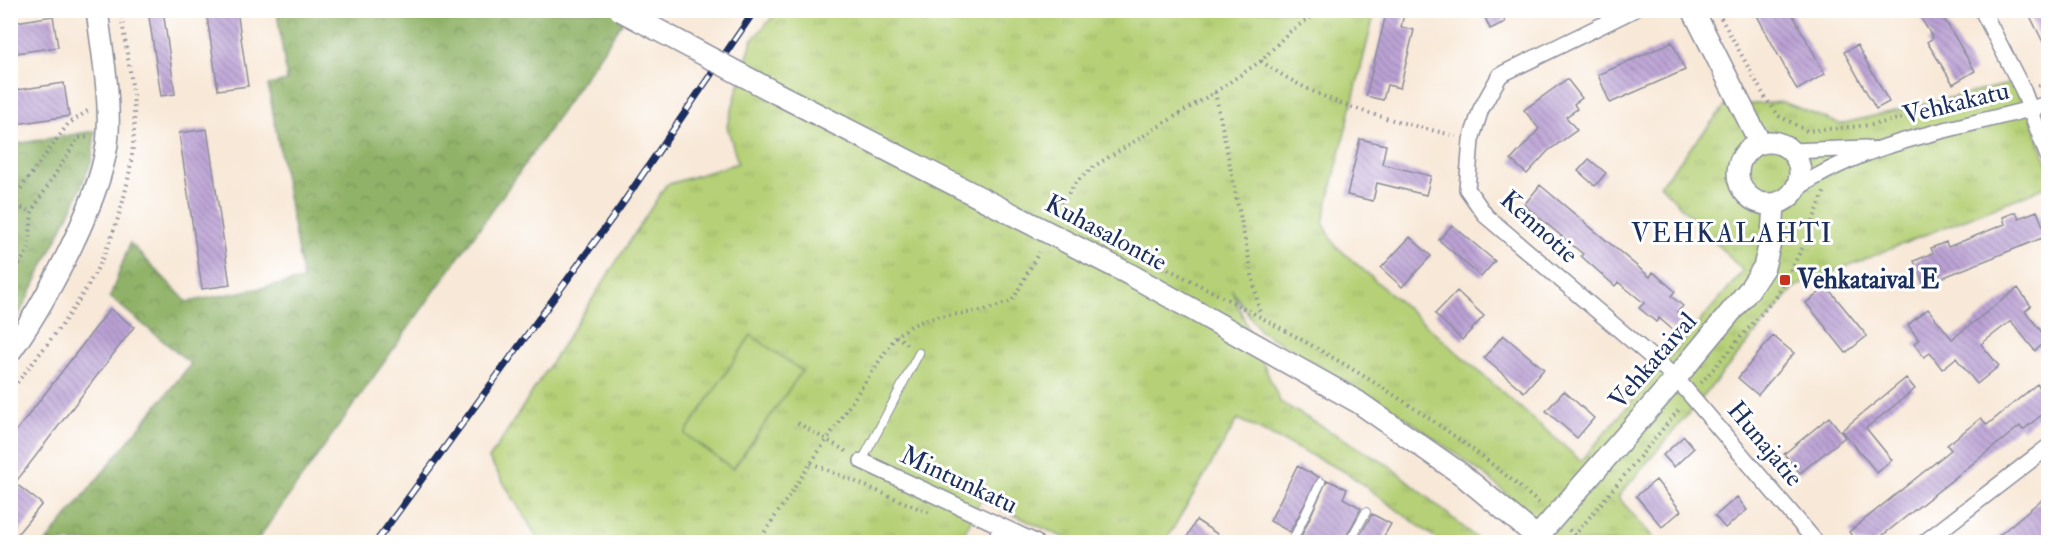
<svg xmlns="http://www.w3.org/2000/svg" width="2059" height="553" font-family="'IM FELL Double Pica',serif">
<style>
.grass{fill:url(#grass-tufts);stroke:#68806a;stroke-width:1.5}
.forest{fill:url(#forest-crowns);stroke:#567062;stroke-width:1.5}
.pitch{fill:#b5d076;stroke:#68806a;stroke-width:1.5}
.building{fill:url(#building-back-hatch)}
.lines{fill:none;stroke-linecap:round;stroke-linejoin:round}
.lane-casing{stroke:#8a8c9a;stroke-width:10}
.street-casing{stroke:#8a8c9a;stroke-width:18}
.secondary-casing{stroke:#8a8c9a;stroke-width:24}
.path{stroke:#8a8c9a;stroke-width:4;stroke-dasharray:1.5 4.5;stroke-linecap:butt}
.lane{stroke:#fff;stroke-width:8}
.street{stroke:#fff;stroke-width:15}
.secondary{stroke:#fff;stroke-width:21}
.rail-casing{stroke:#1b2f5e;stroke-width:7}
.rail{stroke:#fff;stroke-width:4.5;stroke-dasharray:14;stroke-linecap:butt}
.secondary-bridge-casing{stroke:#8a8c9a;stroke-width:24;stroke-linecap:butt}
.secondary-bridge{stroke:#fff;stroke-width:21}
.poi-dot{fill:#c8321e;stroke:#fff;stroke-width:2}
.labels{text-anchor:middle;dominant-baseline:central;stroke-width:6;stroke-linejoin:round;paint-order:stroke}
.street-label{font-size:26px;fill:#1b2f5e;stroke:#fff}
.poi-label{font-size:26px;font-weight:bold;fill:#1b2f5e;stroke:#fff;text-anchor:start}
.neighbourhood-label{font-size:27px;letter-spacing:1.5px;fill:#1b2f5e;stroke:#fff}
</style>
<defs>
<pattern id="grass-tufts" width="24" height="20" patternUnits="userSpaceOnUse" patternTransform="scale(1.5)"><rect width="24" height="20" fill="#b5d076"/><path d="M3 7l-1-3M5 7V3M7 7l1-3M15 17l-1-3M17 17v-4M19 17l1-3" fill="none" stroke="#9bb368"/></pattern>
<pattern id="forest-crowns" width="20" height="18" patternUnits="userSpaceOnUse" patternTransform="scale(1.5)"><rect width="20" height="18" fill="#90b267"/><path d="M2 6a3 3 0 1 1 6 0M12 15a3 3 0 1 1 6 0" fill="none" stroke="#759158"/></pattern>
<pattern id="building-back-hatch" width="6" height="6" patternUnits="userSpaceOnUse" patternTransform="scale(1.5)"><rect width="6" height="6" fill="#bba1d4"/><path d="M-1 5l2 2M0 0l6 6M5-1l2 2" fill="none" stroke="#9784af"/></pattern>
</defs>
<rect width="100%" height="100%" fill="#fff"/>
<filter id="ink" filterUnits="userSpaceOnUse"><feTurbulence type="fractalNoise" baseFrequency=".0167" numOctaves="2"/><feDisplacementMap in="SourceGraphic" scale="12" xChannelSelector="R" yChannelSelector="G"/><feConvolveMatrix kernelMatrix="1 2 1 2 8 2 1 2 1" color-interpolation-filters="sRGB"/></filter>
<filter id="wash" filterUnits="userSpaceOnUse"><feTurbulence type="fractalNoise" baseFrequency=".008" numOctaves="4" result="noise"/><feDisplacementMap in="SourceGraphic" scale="24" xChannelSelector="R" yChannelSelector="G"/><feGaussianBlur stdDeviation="1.35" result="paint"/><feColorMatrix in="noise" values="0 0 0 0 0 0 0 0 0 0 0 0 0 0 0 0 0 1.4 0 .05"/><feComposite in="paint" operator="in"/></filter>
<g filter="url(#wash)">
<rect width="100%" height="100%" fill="#f8e8d7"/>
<path class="grass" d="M778,11h597l-52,211 12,23 246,216 162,-190 -83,-86 65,-79 58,-4 57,22 178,-42 30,83v21l-253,101 -177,210 39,45h-98l-69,-63 -84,-61 -146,-87 -29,-42 49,113 110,64 91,76h-40l-94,-69 -109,-54 -73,123h-91l-93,-42 -21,42h-420l-51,-83 177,-274 72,-22 -11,-37 25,-86z"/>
<path class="forest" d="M277,11h353l-95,139 -279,392h-210l145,-178 -81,-67 20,-54 57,59 116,-22 -35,-195 19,-4z
M95,131l-3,29 -16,40 -65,131v-186z"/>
<path class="pitch" d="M751,335l51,36 -69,98 -48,-35z"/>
<g id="blocks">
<path class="building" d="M148,10h15l12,84 -14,2z
M206,10h31l11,76 -30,4z
M1387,10h18l-4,17 13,3 -14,58 -13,-3 -4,15 -17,-4z
M1482,10h18l5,12 -15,7z
M1754,10h36l35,64 -28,16z
M1916,10h23l36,61 -22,13 -26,-42 6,-4z
M2027,10h22v44z
M53,16l5,31 -48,7v-31z
M1672,42l13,28 -75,33 -12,-28z
M1857,45l32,57 -13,7 -32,-57z
M1567,79l15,19 -8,6 3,5 -11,8 11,13 -29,21 -21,23 -16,-14 28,-31 -15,-19z
M64,83l5,33 -59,9v-34z
M207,129l23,156 -28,4 -23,-156z
M1360,139l26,6 -4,19 49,12 -5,19 -49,-12 -4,18 -26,-6z
M1589,159l17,14 -11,13 -17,-15z
M1540,185l110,92 3,-5 22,19 -4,5 12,10 -6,6 7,6 -11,12 -14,-12 -3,4 -17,-14 5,-5 -26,-21 -3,4 -34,-30 2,-2 -59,-49z
M2037,211l10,25 -123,49 -10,-24 19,-8 -2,-5 15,-6 2,5 57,-23 -2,-7 13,-5 3,6z
M1452,225l43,36 -14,16 -42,-37z
M1410,237l21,19 -29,31 -21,-19z
M1827,287l40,49 -21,17 -40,-50z
M2018,288l13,18 -6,5 23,29 -13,11 -24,-30 -30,23 18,22 -22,18 -21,-26 -14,11 -12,-16 -6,4 -10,-13 5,-4 -11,-15 20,-16 24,30z
M1457,291l27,25 -22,24 -27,-26z
M110,309l24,18 -119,156 27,21 -32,39v-104z
M1503,335l41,34 -20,23 -40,-34z
M1773,336l21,17 -36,42 -20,-17z
M1906,378l9,11 -49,39 26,32 -15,13 -35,-43z
M2037,384l12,14v11l-26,21 -3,-4 -147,117h-16l-8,-11 102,-82 -4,-5 34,-27 6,7z
M1564,391l30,27 -17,20 -31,-27z
M1829,417l16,20 -45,36 -16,-19z
M1684,436l10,12 -20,19 -11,-12z
M1297,466l22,11 -29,55 -20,-11z
M1327,480l20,9 -4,9 18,10 -18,35h-33l-9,-6z
M1656,480l25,31 -19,16 -26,-31z
M2049,494v49h-59l39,-33z
M1737,497l10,13 -22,18 -10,-12z
M1372,514l19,10 -11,19h-24z
M1196,520l35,23h-47z"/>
</g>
</g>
<g filter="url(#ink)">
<use href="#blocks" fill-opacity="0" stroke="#8a8c9a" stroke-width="1.5"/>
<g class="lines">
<defs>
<path id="lane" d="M862,461l57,-108
M1292,542l29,-60
M1349,542l17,-30"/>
<path id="street" d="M1633,10l-133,65 -19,34 -10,31 -4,49 19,27 190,162 140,164
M1982,10l41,80 25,67
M1791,151l75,-3
M1796,189c77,-51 165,-60 252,-85
M862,461l173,81
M994,542l8,-15
M1925,542l123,-95"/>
<path id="secondary" d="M1693,10l67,133
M776,93l353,181 229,128 103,72 82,68
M1738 173a31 31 0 1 1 62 0a31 31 0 1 1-62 0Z
M10,352c35,-49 96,-160 98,-219 2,-41 -6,-82 -11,-123
M1537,537l139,-159 73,-88 15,-23 8,-32 2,-31"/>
</defs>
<use href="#lane" class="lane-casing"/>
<use href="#street" class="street-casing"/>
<use href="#secondary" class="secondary-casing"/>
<path class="path" d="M1721,18l45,81 13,17 28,15 64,-6 137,-30
M1261,61c60,43 125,58 195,75
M2038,86l10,-4
M1215,92l46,-31 27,-28 33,-23
M10,203l58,-79 21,-14
M1062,204l14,-22 20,-17 119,-73 45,222
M10,205l22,6
M1136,253c142,71 285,146 405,252
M10,280l19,-32 3,-37 46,-73 12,-1
M896,336l14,10
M1701,383l75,-86 27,-50 22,-57
M10,392c31,-41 67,-82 89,-127 23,-46 37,-104 35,-155 -1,-33 -10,-67 -13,-100
M798,423l51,30
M811,463l121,51
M1569,530l12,12
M1574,536l107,-129
M758,542l138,-206c30,-23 50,-19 84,-25 11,-2 22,-7 32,-10l27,-49"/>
<use href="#lane" class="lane"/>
<use href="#street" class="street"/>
<use href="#secondary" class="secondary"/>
<defs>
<path id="rail" d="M376,542l245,-336 134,-196"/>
</defs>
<use href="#rail" class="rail-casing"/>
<use href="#rail" class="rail"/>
<defs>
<path id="secondary-bridge" d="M620,10l156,83"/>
</defs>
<use href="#secondary-bridge" class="secondary-bridge-casing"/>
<use href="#secondary-bridge" class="secondary-bridge"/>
</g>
</g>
<rect class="poi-dot" x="1779" y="274" width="12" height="12" rx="3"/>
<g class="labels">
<g class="street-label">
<text transform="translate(1956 103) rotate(-14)">Vehkakatu</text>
<text transform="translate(1539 227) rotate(42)">Kennotie</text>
<text transform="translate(1106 233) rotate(28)">Kuhasalontie</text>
<text transform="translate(1653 361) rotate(-49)">Vehkataival</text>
<text transform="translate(1765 444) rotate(50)">Hunajatie</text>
<text transform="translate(959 480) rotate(25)">Mintunkatu</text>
</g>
<g class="poi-label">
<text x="1797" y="280">Vehkataival E</text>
</g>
<g class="neighbourhood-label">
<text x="1732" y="233">VEHKALAHTI</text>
</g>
</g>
<rect width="2059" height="553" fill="none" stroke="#fff" stroke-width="36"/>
</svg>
